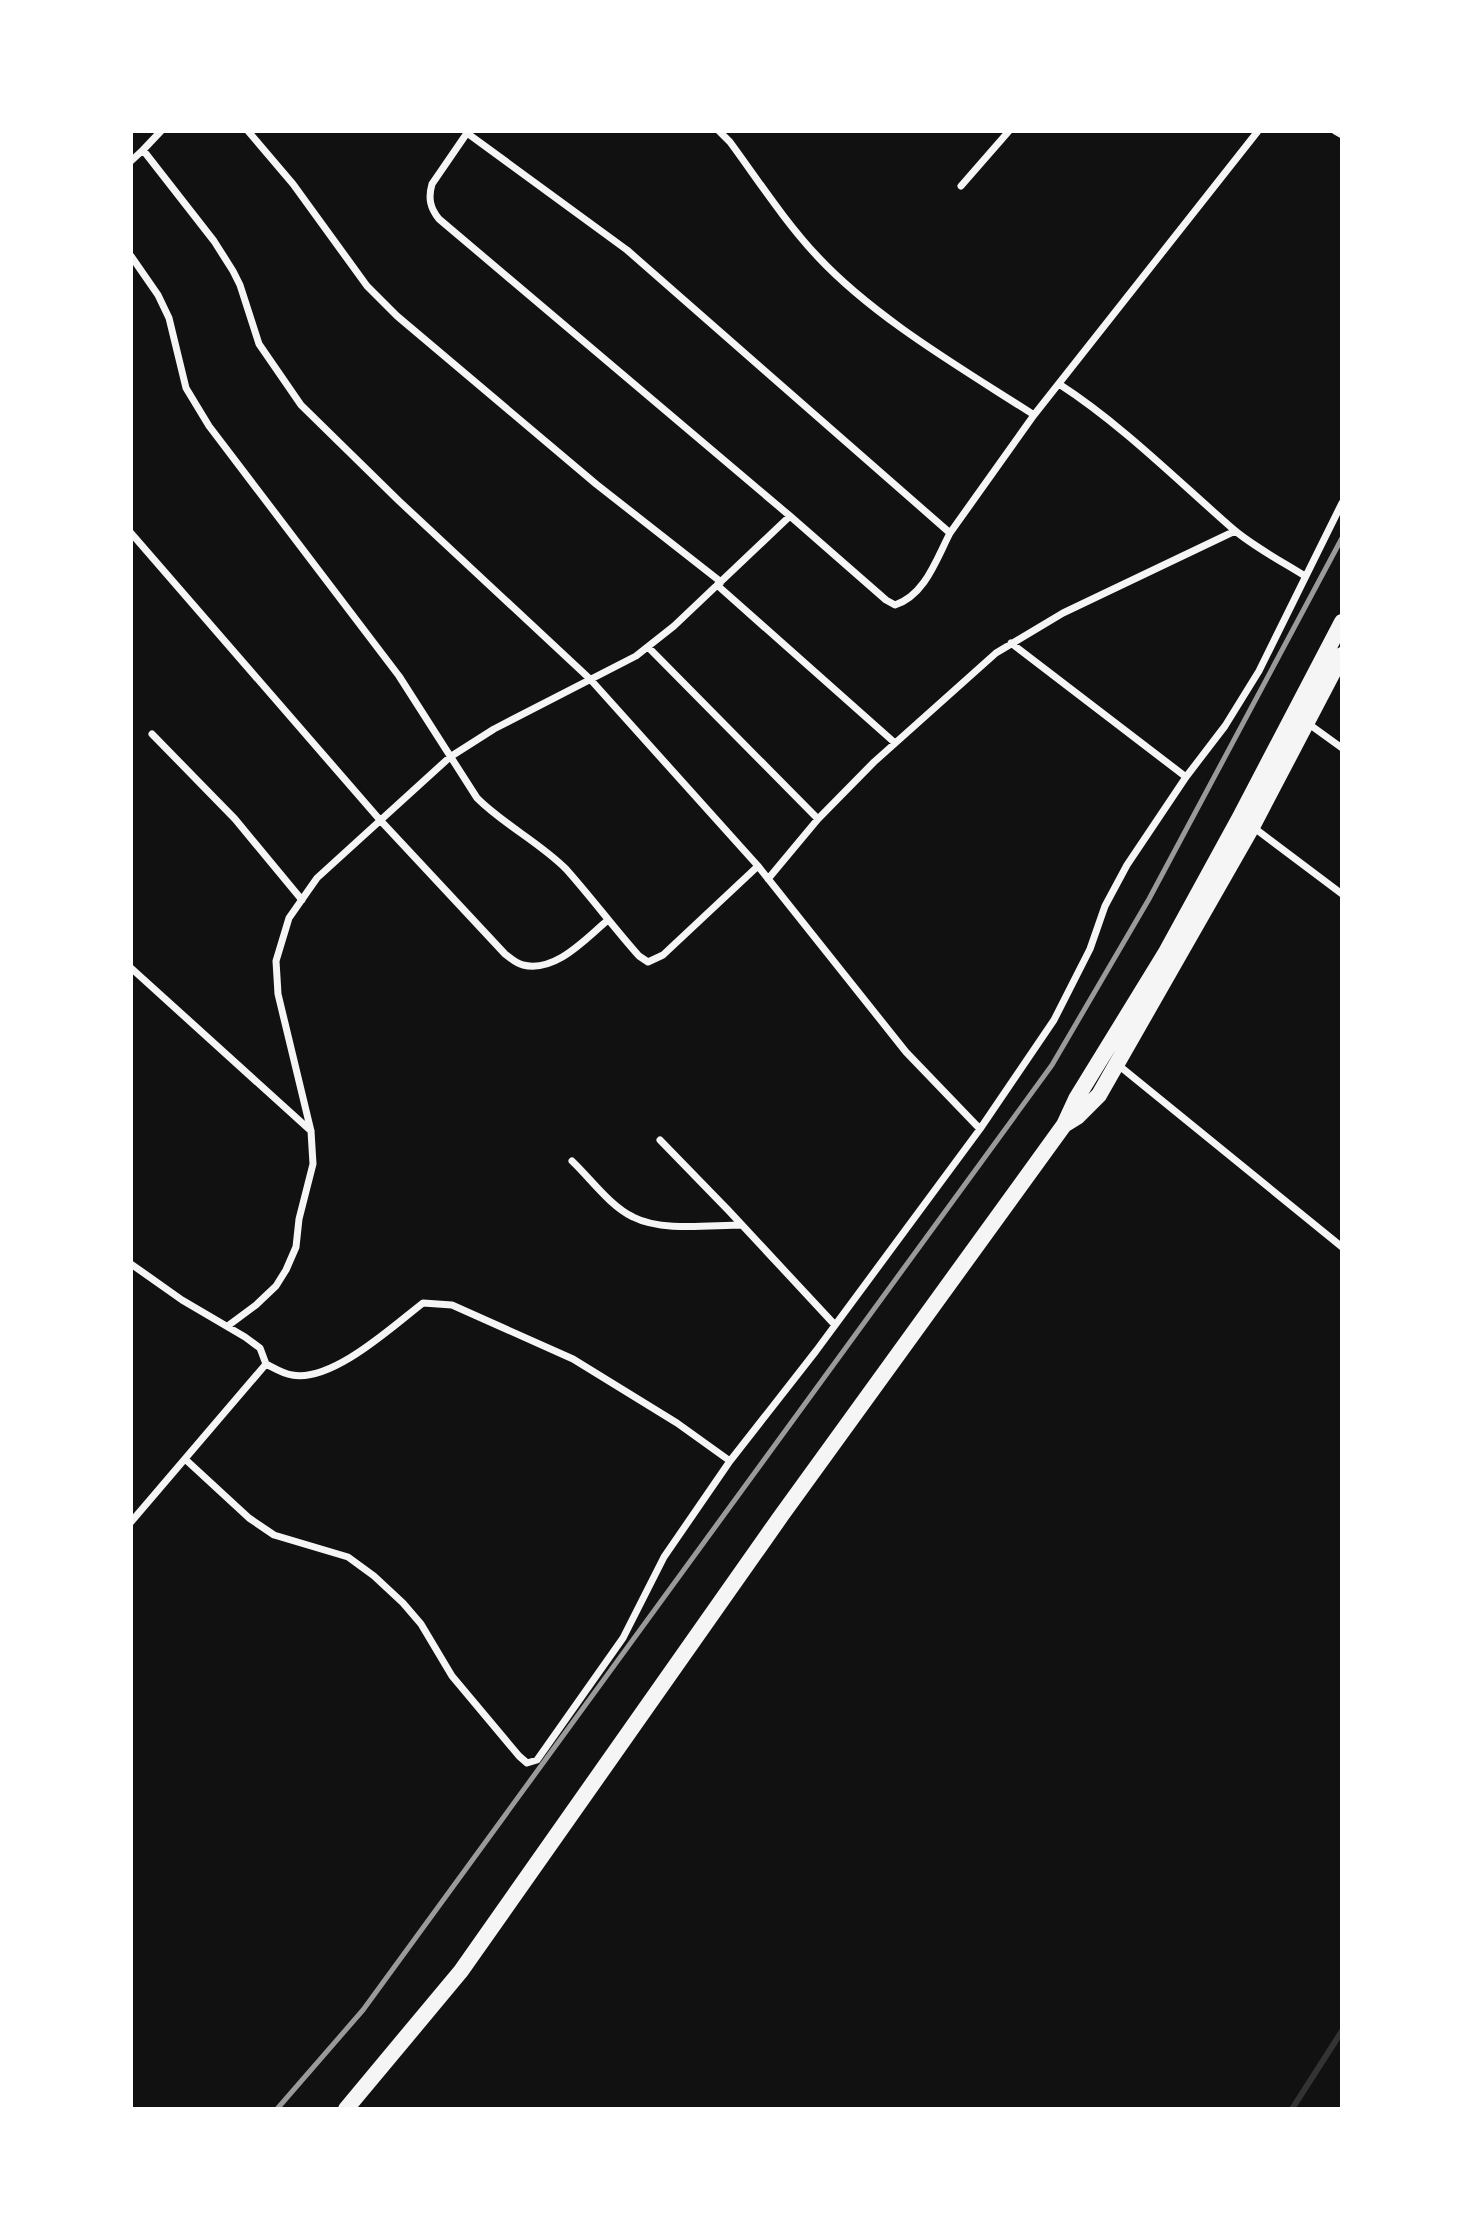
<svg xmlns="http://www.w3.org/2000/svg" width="1473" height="2240" font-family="Raleway,sans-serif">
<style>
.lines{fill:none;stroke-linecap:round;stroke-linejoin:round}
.stream{stroke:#333;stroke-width:6}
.minor{stroke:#f5f5f5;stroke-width:7}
.trunk{stroke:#f5f5f5;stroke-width:16}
.rail{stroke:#9a9a9a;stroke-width:5}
</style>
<rect width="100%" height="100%" fill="#111"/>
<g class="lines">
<path class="stream" d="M1292,2109l50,-78"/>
<path class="minor" d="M248,131l45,53 74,102 30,30 199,168 125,98
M469,131l-2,2 160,117 323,283 84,-118 224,-284
M719,131l11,11c28,38 55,80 88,115 58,62 145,112 216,158
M1335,131l7,4
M466,132l1,1 -35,51c-4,14 -2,24 7,35l351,297 96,84 9,5c30,-10 41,-45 55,-72
M143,150l18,-19
M131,161l12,-11 71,91 19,30 7,14 19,59 42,61 98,96 191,178 168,187 148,186 74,77
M961,186l48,-55
M131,256l27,39 11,23 17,70 23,38 190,250 78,122c27,27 62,44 89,71 25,28 48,59 73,87l9,6 15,-7 95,-89
M1059,384c62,40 118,96 174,145 21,18 48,32 72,47
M131,533l249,287 125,134c5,4 12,10 18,11 33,8 63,-27 85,-45
M717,585l178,158
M1011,643l175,134
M648,647l170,172
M1306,722l36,26
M152,734l83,85 67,81
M1253,827l89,67
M768,879l50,-60 56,-57 122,-109 67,-40 172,-82
M131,968l180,163
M1117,1064l225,183
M660,1140l69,71 106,114
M572,1161c19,18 38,45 61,56 29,15 77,8 109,8
M131,1264l51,36 63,37 15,11 6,16 -135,158
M229,1325l27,-20 20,-19 10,-16 10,-23 3,-28 14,-55 -2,-33 -33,-137 -2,-33 13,-43 28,-40 133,-121 44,-28 142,-73 38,-30 116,-110
M266,1364c8,4 17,10 26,11 40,8 101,-49 131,-72l29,2 121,54 104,64 53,38
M185,1459l64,59 25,17 74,22 26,19 29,27 18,21 31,52 67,80 8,7 10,-3 86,-122 41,-81 66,-96 86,-110 164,-222 74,-109 36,-71 15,-43 22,-41 59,-88 39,-51 34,-55 83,-168"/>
<path class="trunk" d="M1064,1125l13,-8 22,-22 153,-268 90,-172
M346,2109l115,-138 320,-455 283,-391 12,-26 89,-145 75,-137 102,-195"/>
<path class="rail" d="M277,2109l86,-99 689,-945 97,-166 193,-361"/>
</g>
<rect width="1473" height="2240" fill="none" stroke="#ffffff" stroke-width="266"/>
</svg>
